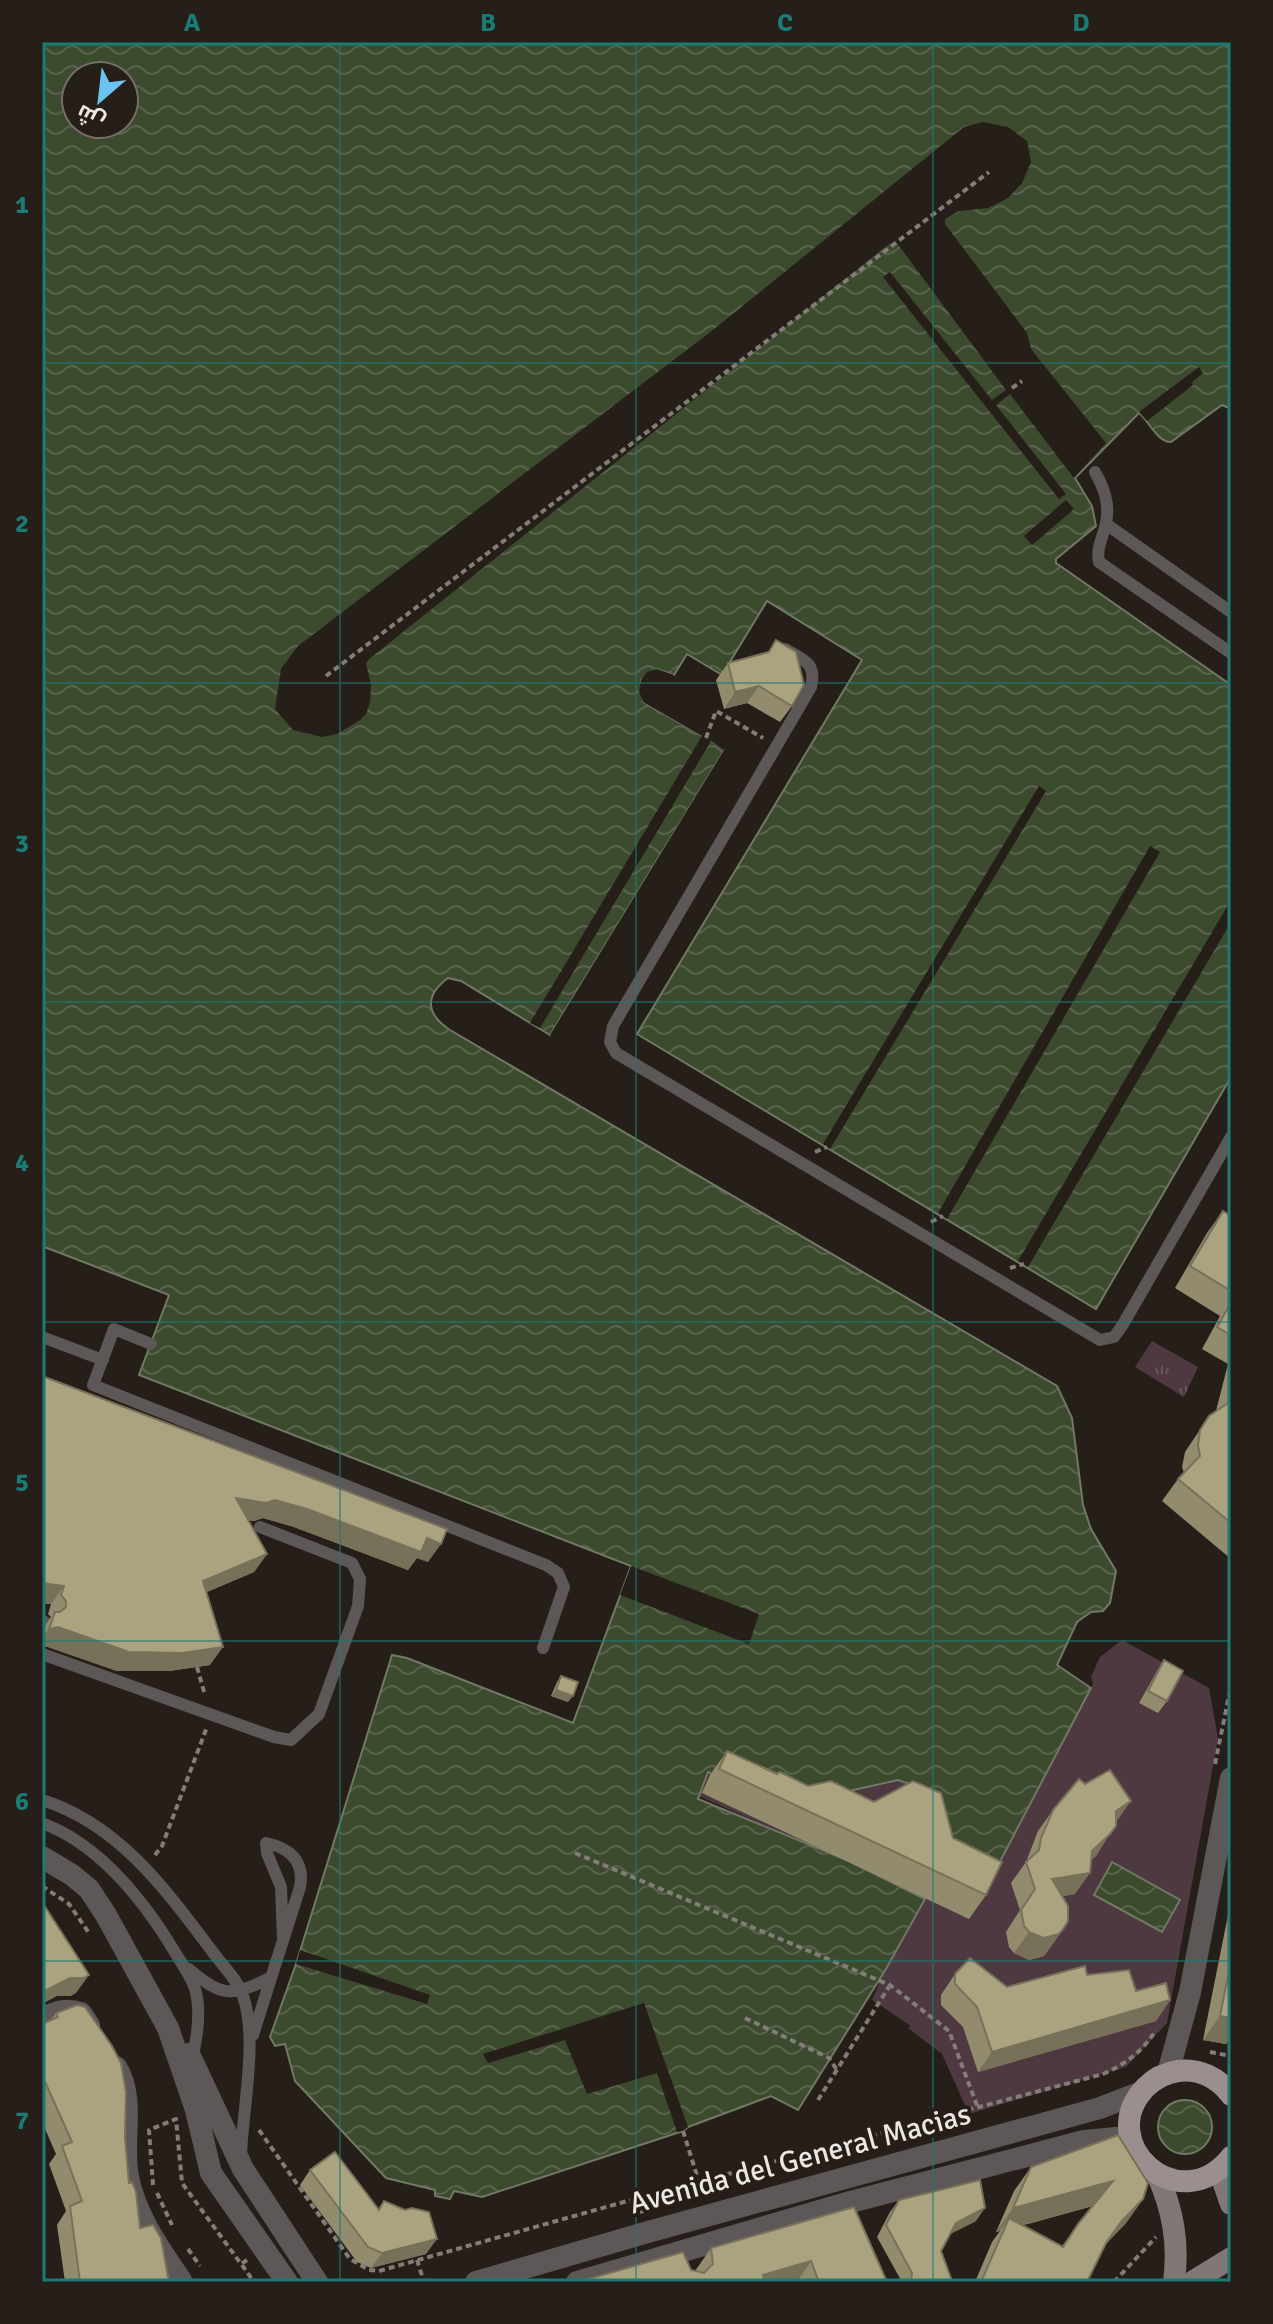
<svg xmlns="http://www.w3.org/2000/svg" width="1273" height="2324" font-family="Signika,Cairo,sans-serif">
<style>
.green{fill:#4e3941}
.park{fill:url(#park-tufts)}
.water{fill:url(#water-waves);stroke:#717964;stroke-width:2;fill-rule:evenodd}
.pier{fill:#261e18}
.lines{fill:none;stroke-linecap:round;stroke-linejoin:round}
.path{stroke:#837d78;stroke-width:4;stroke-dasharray:6 4;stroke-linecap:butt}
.service{stroke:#5d5857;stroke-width:12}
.minor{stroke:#5d5857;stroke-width:22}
.secondary{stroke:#807776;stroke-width:22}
.primary{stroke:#9a8f8e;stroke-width:22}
.wall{fill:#938b6e;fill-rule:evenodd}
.shaded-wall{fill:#78715a}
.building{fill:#aba280;stroke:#78715a;stroke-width:2}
.grid{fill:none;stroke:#1a7c74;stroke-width:2;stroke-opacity:0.55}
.labels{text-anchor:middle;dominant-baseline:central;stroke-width:8;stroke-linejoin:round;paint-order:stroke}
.street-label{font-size:30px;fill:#ece7e3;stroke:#261e18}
.neatline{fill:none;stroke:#1a7c74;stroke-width:3}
.grid-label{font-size:26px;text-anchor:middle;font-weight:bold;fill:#1a7c74}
</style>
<defs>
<pattern id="park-tufts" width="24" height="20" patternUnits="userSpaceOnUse" patternTransform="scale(2)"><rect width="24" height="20" fill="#4e3941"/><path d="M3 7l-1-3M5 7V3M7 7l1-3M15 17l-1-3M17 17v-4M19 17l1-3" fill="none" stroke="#68565c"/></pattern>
<pattern id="water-waves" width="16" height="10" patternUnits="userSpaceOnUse" patternTransform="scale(2)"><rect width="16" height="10" fill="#3c4a2e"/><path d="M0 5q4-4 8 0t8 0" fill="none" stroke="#58644c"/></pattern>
</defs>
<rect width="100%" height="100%" fill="#261e18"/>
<path class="green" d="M1122,1640l87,48 9,50 -51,285 -41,44 -157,47 -27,-60 -34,-26 3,-2 -39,-26 12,-28 41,-74 -226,-102 9,-25 190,8 40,15 58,75 97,-185 -2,-7 9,-20z"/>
<path class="park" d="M1152,1341l46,26 -14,30 -49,-30z"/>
<path class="water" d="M42,42h1189v367l-9,-4 -51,37c-14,0 -22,-21 -32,-29l-64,65 17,28 4,20 -40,33v4l175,122v392l-135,232 -459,-275 225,-374 -95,-59 -45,74 -35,-21 -13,21 -17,-6 -16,11 2,22 82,47 -175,286 -89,-54 -13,-3c-24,18 -22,36 2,52l607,356 15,32 11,87 8,24 25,42 -6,32 -7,8 -12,1 -14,10 -20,43 34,23 -95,181 -40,-14 -18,-61 -40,-14 -76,17 -101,-19 -13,-6 -10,27 151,62 76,38 -39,70 -88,141 -27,-14 -83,31 -5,4 -201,66 -28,-6 -4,8 -15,-3v-6l-49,-12 -91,-97 -10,-37 -10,2 -5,-9 26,-73 96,-309 15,3 166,65 58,-157 -492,-191 30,-80 -127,-49zM76,76h48v48h-48z
M1112,1862l68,38 -18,32 -68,-37z
M1158 2127a27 27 0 1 1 54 0a27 27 0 1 1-54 0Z"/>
<path class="pier" d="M983,122l25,5 19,14 4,21 -9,21 -14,15 -20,10 -29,3 -14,8v5l82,109 4,16 75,94 -32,35 -64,-84 -14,11 70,89 -7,5 -176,-222 7,-5 102,128 14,-10 -109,-147 -8,1 -520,415 -3,4 5,22 -1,17 -4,12 -6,6 -23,14 -15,3 -29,-7 -18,-21 6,-40 17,-23 415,-316 251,-203z
M1199,367l4,6 -11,9 1,3 -46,36 -8,-9z
M1066,500l8,9 -42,36 -8,-9z
M657,669l17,6 -2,3 -15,-4 -7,2 -7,15 3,8 67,38 14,9 2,4 -176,287 -3,-2 174,-285 -13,-9 -171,287 -10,-5 172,-287 -59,-34 -4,-11 2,-11 6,-8z
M1039,786l7,5 -216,358 -7,-5z
M1150,846l10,6 -213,367 -9,-6z
M1231,900v22l-203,345 -10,-6z
M631,1566l128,48 -10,30 -129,-49z
M300,1950l130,45 -3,9 -131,-40z
M644,2003l44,124 -5,4 -6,1 -20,-59 -70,21 -22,-54 -77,23 -5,-9z"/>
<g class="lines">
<path class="path" d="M1012,388l10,-7
M326,676l663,-504
M706,738l10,-27 47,27
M815,1152l12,-5
M931,1222l12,-6
M1010,1268l14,-4
M197,1667l8,28
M1215,1764l16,-78
M575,1853l315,132 59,46 29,77
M155,1855l7,-9 45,-119
M42,1886l27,18 20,29
M745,2018l84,40 8,12
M1210,2052l21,4
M818,2100l72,-115
M259,2130l91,129 19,11 10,1 259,-73 465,-124c24,-11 39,-22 53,-44
M683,2131l16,51
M153,2185l-4,-55 27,-11 6,64 59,81 6,-4
M157,2193l15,32
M638,2198l5,17
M188,2249l12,17
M417,2260l7,22
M242,2265l12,17
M1114,2282l42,-45"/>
<path class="service" d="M1095,472c9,16 15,32 11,51 -3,15 -10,24 -7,39l132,91
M1106,524l125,88
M785,649c19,11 32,14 26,38l-198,339 -3,16 6,11 484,287 14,-3 8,-11 109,-189
M42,1337l61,23
M151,1344l-37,-15 -21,56 453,180 12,8 6,14 -21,61
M42,1621l3,1
M42,1654l232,83 17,3 28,-26 39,-108 2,-27 -8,-16 -92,-36
M42,1800c77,24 124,90 170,151 10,14 26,29 31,45 15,42 0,112 -2,158
M42,1823c59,22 103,79 134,131 6,10 14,21 18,32 8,21 3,52 -2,73
M189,1969c33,28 42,28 81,9
M253,2035l47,-148c5,-26 -10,-39 -34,-44l1,10 14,34 2,53"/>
<path class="minor" d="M42,1857l30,18 17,14 17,26 62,113 28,82 15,63 76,109
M42,2018c15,-6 23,-10 39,-5l8,12
M189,2054l54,115 74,113
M116,2067c20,31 5,75 12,110 8,40 32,72 54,105
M1168,2073l22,-81 41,-214
M476,2282l172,-50 452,-124 39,-15
M577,2282l266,-78 241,-63 32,-3 15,2"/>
<path class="secondary" d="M1223,2168l1,16 7,20
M1157,2174c16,36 22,68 17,108
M1192,2282l39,-24"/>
<path class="primary" d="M1231,2095c-12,-17 -32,-27 -53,-24 -13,2 -23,7 -32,16 -54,55 33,135 85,70"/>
</g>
<path class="wall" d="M776,640l16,66 -12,16 -33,-19 -23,6 -8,-29 12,-17 40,-10z
M1223,1211l8,5v343l-69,-58 16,-22 6,-6 -2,-6 3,-15 24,-36 7,-5 12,-47 -26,-15 18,-33 -45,-28 32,-55z
M42,1376l386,186 -11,-4 -9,12 -114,-43 -31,-9 -9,3 -6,-1 19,34 -13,18 -47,20 3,73 -41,6h-52l-72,-25h-3v-16l9,-13 -3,-3 3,-10 -9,-1z
M1164,1660l3,41 -9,12 -19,-10 17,-30z
M561,1676l7,26 -17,-6 6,-14z
M727,1751l81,35 66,16 79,36 33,57 -17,24 -267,-126 8,-18z
M1053,1810l63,12 -20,34 -5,4 -16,34 -13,2 2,32 -20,28 -15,4 -15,-7 -5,-6 -3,-15 14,-22 -9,-27 15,-21 12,-31z
M1231,1900v137l-5,7 -23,-4z
M955,1974l52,13 80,-12 49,16 34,9 -14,21 -178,51 -15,-45 -22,-22v-10z
M56,2013l69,125 4,45 11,45 29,54h-104l-8,-57 9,-14 -17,-47 7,-10 -14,-32v-98l9,-4z
M1031,2167l112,32 -17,24 -21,22 -18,37h-112l17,-40 8,-11 -4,1 18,-41zM1093,2206l-31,40 -40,-21 6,-1z
M310,2170l68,39 6,-8 42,53 -55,14 -14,-6 -57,-77z
M899,2200l77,21 -26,13 -9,17 11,30v1h-50l-25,-45 13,-25z
M854,2207l33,75h-309l113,-12 4,1 16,-23z"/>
<path class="shaded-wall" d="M759,686l-12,17 -23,6 11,-17z
M236,1498l39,2 152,38 14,6 -13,18 -11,-4 -9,12 -114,-43 -31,-9 -9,3 -31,-5z
M267,1554l-13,18 -64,27 13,-18z
M42,1583l22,3 -13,18 -9,-1z
M58,1627l165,20 -13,18 -41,6h-52l-72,-25h-3v-7l7,-10z
M556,1690l17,6 -5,6 -17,-6z
M1131,1801l-15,21v-11z
M1110,1834l-14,22 -19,16 15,-21z
M1090,1873l-15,21 -38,7 15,-22z
M1064,1928l-20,28 -15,4 -15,-7 15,-21z
M89,1975l-13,18 -5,3h-14l-15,8v-10l1,-2 27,-14z
M1170,2000l-14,21 -178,51 14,-20z
M1220,2016l11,2v19l-5,7 -23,-4z
M1113,2181l-17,24 -92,25 5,-12 -9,13 -4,1 17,-24z
M1143,2199l-17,24 -22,23 17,-24z
M985,2208l-9,13 -28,14 8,-12z
M437,2239l-11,15 -55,14 11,-15z
M811,2261l-14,21h-38l4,-7z"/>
<path class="building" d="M776,640l20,12 8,33 -12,21 -33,-20 -24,6 -7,-29 41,-11z
M1223,1211l8,5v75l-41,-25z
M1231,1303v32l-14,-8z
M42,1376l405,153 -6,15 -14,-6 -6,14 -114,-43 -32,-9 -9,3 -30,-5 31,56 -64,27 20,66 -41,6 -53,-1 -71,-25 -9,2 6,-17h5l6,-5v-6l-5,-6 3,-9 -22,-3z
M1231,1392v131l-53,-44 22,-23 -2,-11 2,-15 9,-14 19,-13z
M1164,1660l19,11 -16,30 -19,-10z
M561,1676l17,6 -5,14 -17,-6z
M727,1751l50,23 3,-2 28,14 23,-5 43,21 39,-21 28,12 12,45 49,24 -16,33 -267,-126z
M1110,1770l21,31 -15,10v15l-6,8 -18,17 -2,22 -38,6 16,27v15l-4,7 -5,6 -15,4 -15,-6 -5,-6 -3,-16 14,-21 -9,-27 13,-12 2,-12 12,-28 26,-31 6,5z
M42,1902l47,73 -5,3h-14l-27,14 -1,-2z
M970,1958l37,29 78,-21 2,9 42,-5 7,21 30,-8 4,17 -178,52 -15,-45 -22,-23v-10z
M1231,1961v57l-11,-2z
M77,2005l8,2 27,39 9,17 5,29 -1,46 4,45 3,-1 4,10 4,36 13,-3 8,13 8,44h-89l-10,-76 12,-5 -20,-55 10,-4 -30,-67v-51l16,-7 -2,-4z
M1118,2135l30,48 -5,16 -22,23 -15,21 -19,39h-106l28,-64 54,29 15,-23 35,-43 -100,27 18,-41z
M335,2152l44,58 5,-9 21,9 7,-2 17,4 8,27 -55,14 -14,-6 -58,-77z
M980,2180l5,28 -29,15 -15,28 11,30 -2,1h-39l1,-9 -26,-48 13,-25z
M854,2207l33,75h-68l-8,-21 -48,14 2,7h-187l105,-30 8,18 13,3 9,-9 -2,-16z"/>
<path class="grid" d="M340,42v2240M636,42v2240M933,42v2240M42,363h1189M42,683h1189M42,1002h1189M42,1322h1189M42,1641h1189M42,1961h1189"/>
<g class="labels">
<g class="street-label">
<text transform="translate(800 2159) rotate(-15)">Avenida del General Macias</text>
</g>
</g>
<rect width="1273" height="2324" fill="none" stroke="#261e18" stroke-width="88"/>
<g transform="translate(100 100) rotate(208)"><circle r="38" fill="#261e18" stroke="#756e69" stroke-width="2"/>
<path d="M0-6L14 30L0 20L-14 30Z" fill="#6ac3f1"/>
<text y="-12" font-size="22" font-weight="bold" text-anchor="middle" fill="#ece7e3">ش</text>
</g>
<rect x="44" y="44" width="1185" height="2236" class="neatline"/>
<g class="grid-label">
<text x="192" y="31">A</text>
<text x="488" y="31">B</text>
<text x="785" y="31">C</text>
<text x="1081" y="31">D</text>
<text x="22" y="213">1</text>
<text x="22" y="532">2</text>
<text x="22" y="852">3</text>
<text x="22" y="1171">4</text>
<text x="22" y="1491">5</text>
<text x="22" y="1810">6</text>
<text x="22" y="2129">7</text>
</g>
</svg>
